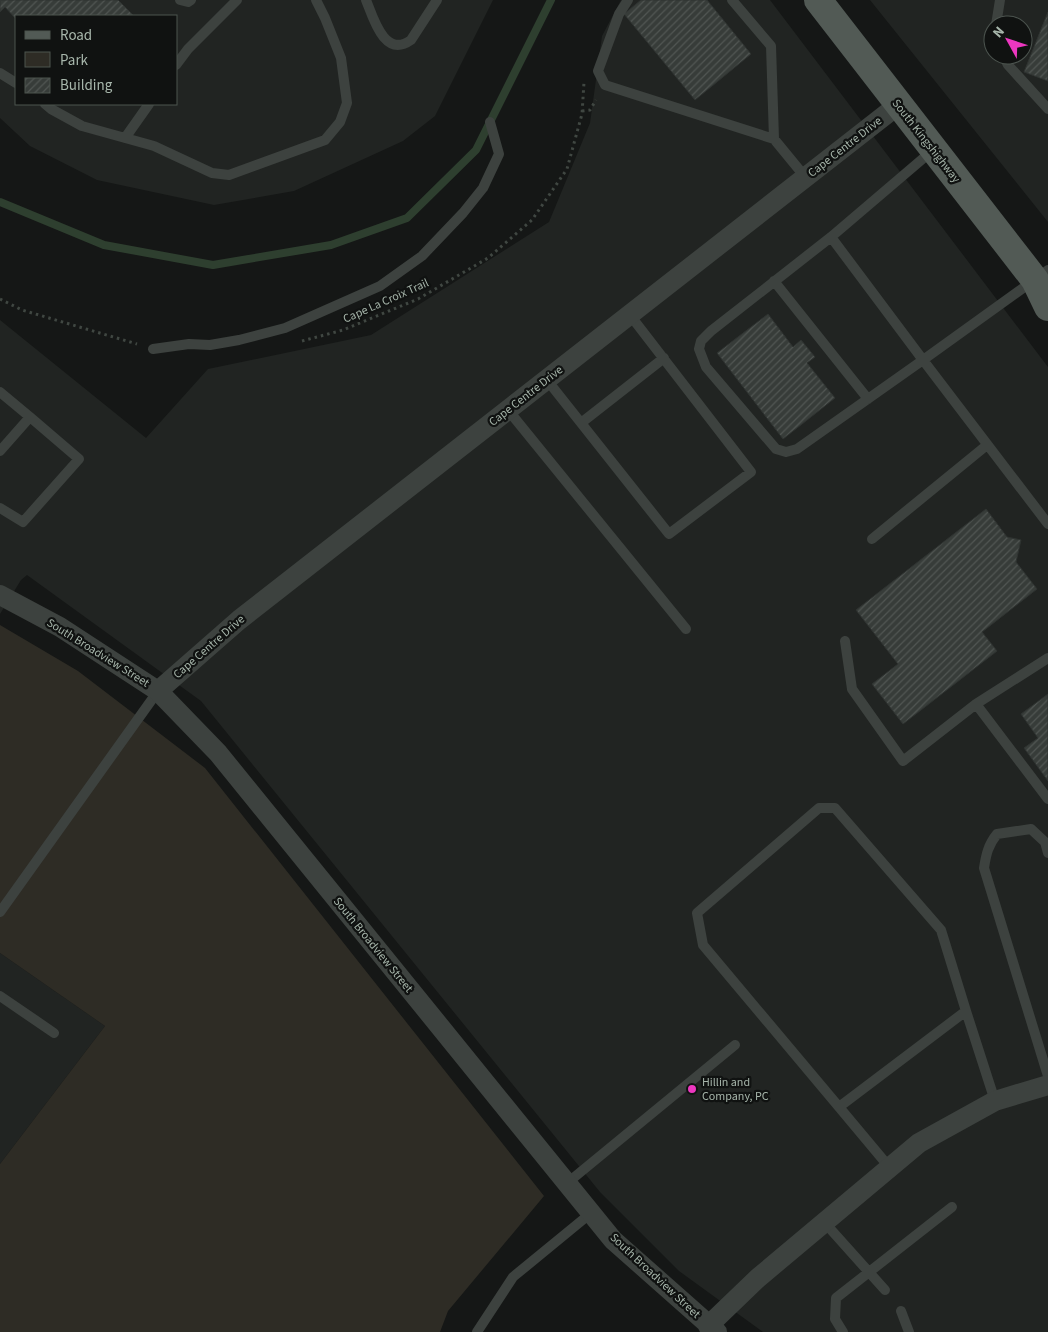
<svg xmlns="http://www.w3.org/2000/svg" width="1048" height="1332" font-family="'Source Sans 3',sans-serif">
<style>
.built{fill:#212422;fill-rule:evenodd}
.green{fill:#2e2c25}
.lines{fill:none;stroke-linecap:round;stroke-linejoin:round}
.stream{stroke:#2e3f2f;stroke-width:8}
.building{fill:url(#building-hatch);stroke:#2f3331}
.path{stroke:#404742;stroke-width:3;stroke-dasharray:2.5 4;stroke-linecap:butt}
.service{stroke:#3d423f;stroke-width:10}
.minor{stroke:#3d423f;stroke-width:20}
.primary{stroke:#525a55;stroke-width:28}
.poi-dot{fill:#ed37c0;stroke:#101211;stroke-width:2}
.labels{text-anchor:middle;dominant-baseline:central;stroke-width:4.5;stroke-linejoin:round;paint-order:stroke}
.street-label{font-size:12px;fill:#a7b6ab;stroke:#101211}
.poi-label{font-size:12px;fill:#a7b6ab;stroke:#101211;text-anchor:start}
</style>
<defs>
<pattern id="building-hatch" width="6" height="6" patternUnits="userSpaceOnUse" patternTransform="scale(1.25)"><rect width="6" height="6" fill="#373c39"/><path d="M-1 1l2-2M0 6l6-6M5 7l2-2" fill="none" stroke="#515653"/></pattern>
</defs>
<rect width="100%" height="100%" fill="#151716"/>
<path class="built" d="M0,0h493l-58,116 -32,25 -109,50 -80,14 -117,-25 -67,-34 -30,-28zM16,16h160v88h-160z
M621,0h149l278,367v965h-285l-84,-61 -79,-79 -399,-491 -174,-126 -6,5 -21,34v-294l146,118 62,-69 163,-34 178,-113 41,-99 12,-87z
M870,0h178v222zM993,25h30v30h-30z
M0,953l105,73 -105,138z"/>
<path class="green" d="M0,625l78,46 127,97 339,428 -96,115 -8,21h-440v-168l105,-138 -105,-73z"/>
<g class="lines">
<path class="stream" d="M0,202l104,43 109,20 118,-20 76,-27 69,-68 75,-150"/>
</g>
<path class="building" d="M0,0h118l16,16h-118v3l-11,-12 -5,5z
M641,0h66l44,54 -56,46 -71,-86z
M1048,12v69l-24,-9z
M768,314l25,33 8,-7 14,17 -8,6 28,35 -52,41 -66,-86z
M986,509l21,28 14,3 -5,22 21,27 -55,43 15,19 -94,73 -31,-40 26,-20 -42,-54z
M1048,694v87l-24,-33 14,-10 -17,-24z"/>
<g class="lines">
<path class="path" d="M582,111l8,-1 6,-10
M0,299l22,11 115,34
M302,341l41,-11 75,-31 70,-41 44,-38 35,-51 15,-55 2,-32"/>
<path class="service" d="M180,0l8,2 3,-2
M366,0c7,17 18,59 45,40l26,-40
M628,0l-9,14 -21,57 7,14 169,54 32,39
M732,0l39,46 3,93
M996,25l4,-25
M1003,55l5,10 40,44
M176,65l12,-16 49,-49
M0,73l16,10
M45,104l6,5 31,17 72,20 58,27 17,2 96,-35 15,-18 7,-19 -6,-45 -16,-40 -9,-18
M125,138l24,-34
M831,237l92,123 -126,89 -11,3 -10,-3 -70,-82 -7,-18 2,-8 10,-10 120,-94 102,-87
M1048,270l-125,90 125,164
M774,281l94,118
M153,349l36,-5 21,1 29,-5 46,-12 95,-42 42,-30 41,-43 20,-25 16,-34 -9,-32
M547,380l122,154 82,-62 -121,-157
M0,392l30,25 -30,34
M508,410l178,219
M581,423l83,-65
M0,508l23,14 56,-63 -49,-42
M872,539l115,-94
M845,641l7,48 51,72 73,-57 72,-46
M976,704l72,95
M1048,853l-3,-11 -14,-13 -34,5c-9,11 -11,21 -13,34l64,208
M0,912l158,-221
M0,996l54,37
M966,1011l29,90
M839,1107l-136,-162 -6,-32 122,-105h16l106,122 25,81 -127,96 51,61
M566,1184l169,-139
M825,1223l60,67
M901,1311l8,21
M477,1332l36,-55 78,-64
M843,1332l-8,-13 1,-21 116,-91"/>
<path class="minor" d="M0,595l60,32 98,64 60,62 395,487 104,92
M158,691l81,-71 659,-515
M708,1326l50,-48 161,-135 76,-42 53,-16"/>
<path class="primary" d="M818,0l217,280 13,27"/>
</g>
<circle class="poi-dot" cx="692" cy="1089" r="5"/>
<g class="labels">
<g class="street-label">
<text transform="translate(926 141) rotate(52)">South Kingshighway</text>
<text transform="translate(845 147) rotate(-38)">Cape Centre Drive</text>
<text transform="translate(386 301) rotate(-24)">Cape La Croix Trail</text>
<text transform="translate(526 396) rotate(-38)">Cape Centre Drive</text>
<text transform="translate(209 647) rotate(-41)">Cape Centre Drive</text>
<text transform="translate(98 653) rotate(32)">South Broadview Street</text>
<text transform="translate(373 945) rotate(51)">South Broadview Street</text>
<text transform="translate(655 1276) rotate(43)">South Broadview Street</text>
</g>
<g class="poi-label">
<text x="702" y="1082">Hillin and<tspan x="702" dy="14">Company, PC</tspan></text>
</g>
</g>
<rect x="15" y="15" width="162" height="90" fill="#101211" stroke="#4c544f"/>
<rect x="25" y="31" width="25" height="8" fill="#525a55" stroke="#4c544f"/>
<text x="60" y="40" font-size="15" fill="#a7b6ab">Road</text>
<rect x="25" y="52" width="25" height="15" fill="#2e2c25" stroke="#4c544f"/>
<text x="60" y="65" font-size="15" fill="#a7b6ab">Park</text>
<rect x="25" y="78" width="25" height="15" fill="url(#building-hatch)" stroke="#4c544f"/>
<text x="60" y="90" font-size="15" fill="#a7b6ab">Building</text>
<g transform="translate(1008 40) rotate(310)"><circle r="24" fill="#101211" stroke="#4c544f"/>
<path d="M0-4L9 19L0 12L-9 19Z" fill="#ed37c0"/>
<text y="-8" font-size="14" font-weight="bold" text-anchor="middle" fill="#a7b6ab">N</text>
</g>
</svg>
